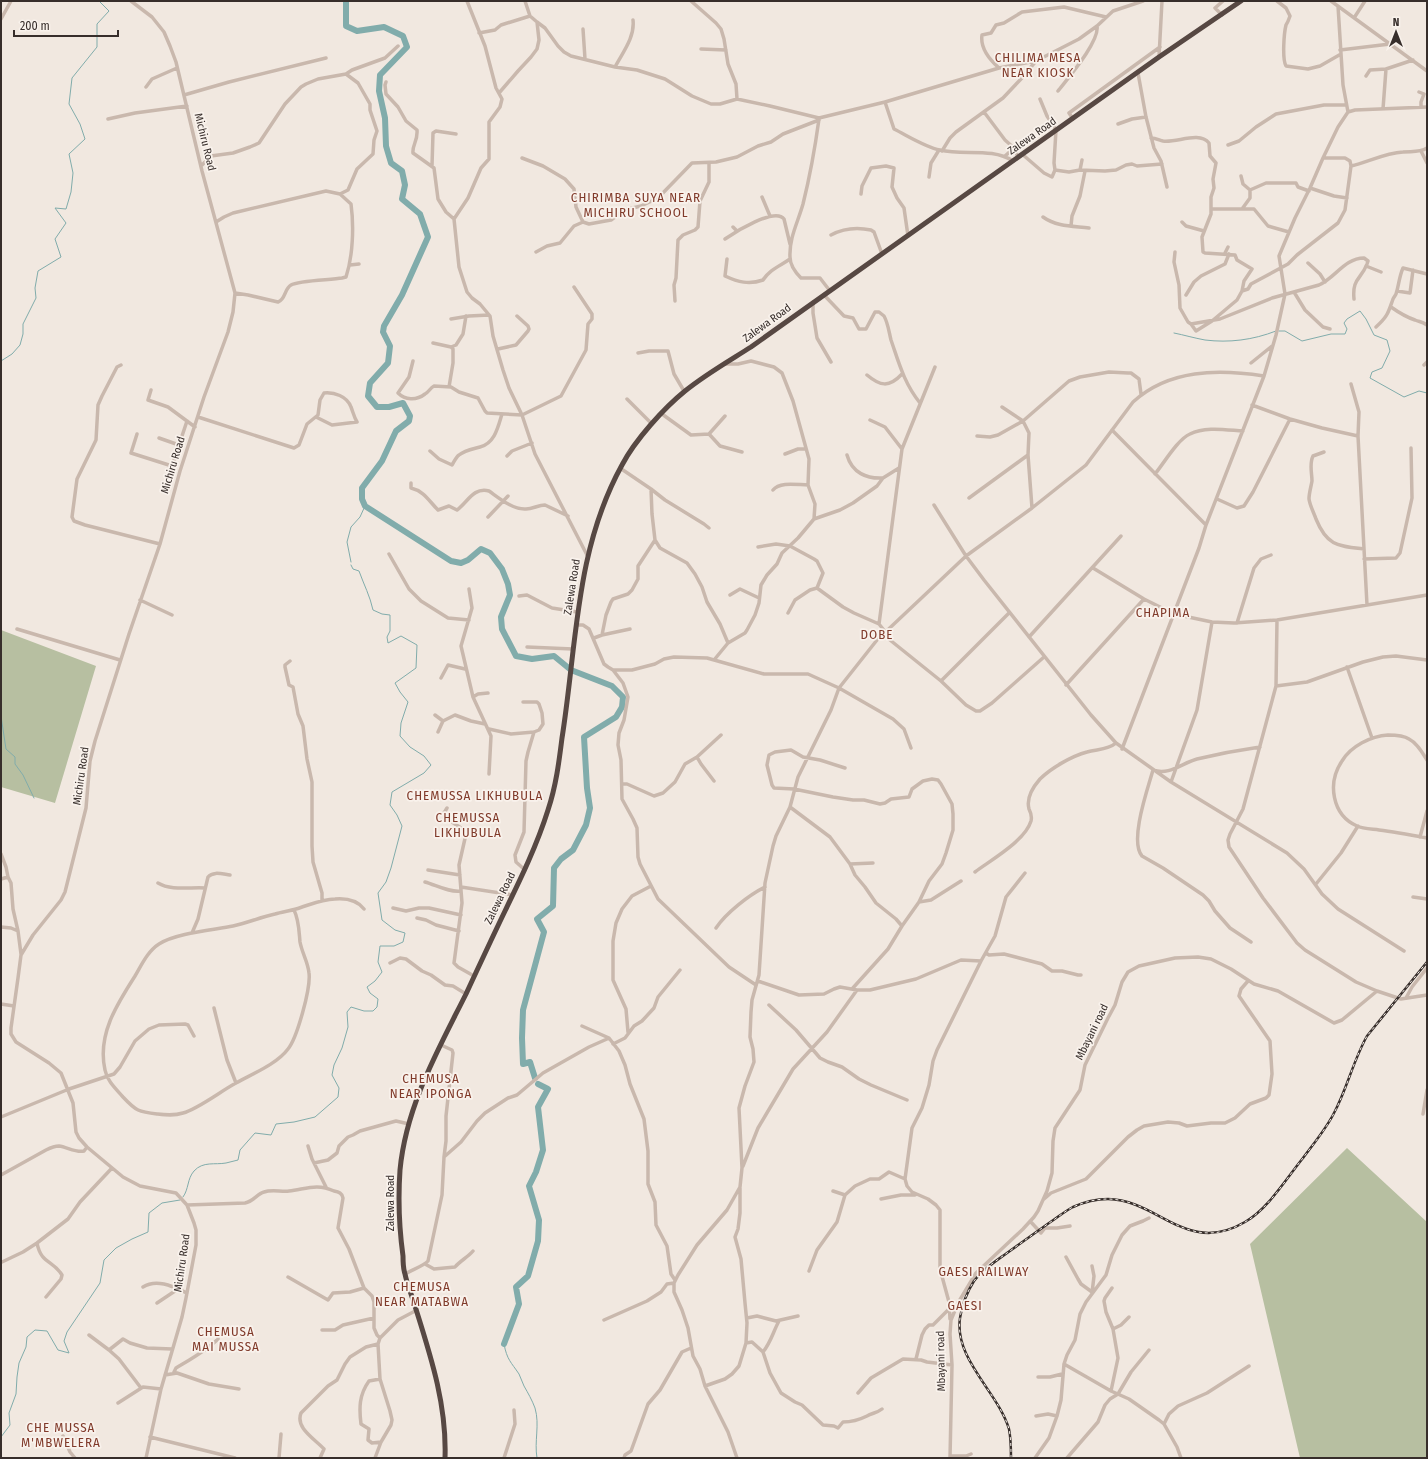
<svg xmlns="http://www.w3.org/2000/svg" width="1428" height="1459" font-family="'Fira Sans Condensed',sans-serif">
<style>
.green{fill:#b7bfa1}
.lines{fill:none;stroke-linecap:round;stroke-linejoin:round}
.stream{stroke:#81acab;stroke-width:1}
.river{stroke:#81acab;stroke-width:6}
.minor{stroke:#c9b8ad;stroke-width:3.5}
.highway{stroke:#574843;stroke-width:5}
.rail-casing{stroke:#372e2b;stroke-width:2.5}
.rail{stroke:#f9f2ec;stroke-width:1;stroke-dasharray:3;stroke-linecap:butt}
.labels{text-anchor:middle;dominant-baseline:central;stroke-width:3.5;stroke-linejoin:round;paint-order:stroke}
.street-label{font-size:11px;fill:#372e2b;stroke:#f9f2ec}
.quarter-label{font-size:13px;letter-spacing:1px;fill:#803a2a;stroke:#f9f2ec}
</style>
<rect width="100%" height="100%" fill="#f1e8e0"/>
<path class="green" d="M1,630l95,36 -41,137 -54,-16z
M1347,1148l80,74v236h-127l-50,-214z"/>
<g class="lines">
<path class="stream" d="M1279,331h6l17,10 29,-7h14l2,-5 -3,-6 3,-4 13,-8 6,8 8,16 13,5 3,11 -8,17 -10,4 -2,6 34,19 15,-6 8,2
M1174,333c10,2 20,5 31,7 24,3 48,0 71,-9
M1,361l11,-7 8,-9 3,-11v-10l13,-26 -1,-10 3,-17 23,-14 -6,-18 11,-16 -11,-15 11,1 5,-17 2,-19 -4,-19 16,-15 -5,-15 -11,-20 3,-26 25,-31v-23l12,-13 -10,-10
M1,380v5
M351,562l-4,-20 4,-15 9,-10 5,-11
M1,716l5,33 9,8v7l8,11 11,23
M183,1197c6,-8 4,-18 11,-26 9,-10 21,-6 32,-8 4,-1 8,-2 12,-3l2,-10 15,-17 16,2 5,-11 18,-2 21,-5 23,-20 1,-9 -7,-13 2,-10 8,-17 6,-21 -1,-15 4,-5 13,4h9l4,-4 1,-8 -8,-6 -3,-6 8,-6 7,-9 -4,-10 2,-16h14l9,-4 2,-9 -10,-3 -13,-10 -4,-27 8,-11 5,-14 11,-42 -5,-11 -7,-10 2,-13 32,-19 7,-8 -7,-9 -14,-9 -10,-11 1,-13 7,-21 -8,-10 -5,-9 21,-15 1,-23 -16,-9 -13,7 -1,-6 3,-6v-16l-8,-1 -9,-4c-3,-14 -9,-25 -14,-39l-6,-2 -2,-4
M504,1344c3,16 7,18 15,30 2,4 3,8 5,12 4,7 8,14 11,22 5,17 -1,33 2,50
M1,1437l9,-12 -1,-12 7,-19 1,-17 2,-14 7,-16 1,-10 8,-7 12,1 11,19 11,3 -5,-12 3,-9 33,-49 4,-23 12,-12 16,-9 16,-7 1,-19 13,-10 18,-3"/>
<path class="river" d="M346,1v25l11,5 27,-4 19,9 4,11 -27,28 -1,16 6,27 1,28 5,17 11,8 3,14 -3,14 18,15 8,23 -26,58 -18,31 -1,6 7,14 -2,17 -18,20 -2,13 9,11h12l14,-4 7,13 -1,5 -13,10 -14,30 -20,27v11l3,7 86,55 10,2 7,-3 13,-11 9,4 12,16 6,15 2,11 -9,22 1,12 14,27 16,3 22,-3 17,14 41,16 11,11 -1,10 -6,10 -32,20 3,51 3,20 -4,17 -13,25 -12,9 -7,9 -1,38 -16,13 7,13 -21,78 -1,28 1,26 7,-2 5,16
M504,1344l15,-40 -3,-17 12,-11 10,-35 1,-21 -10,-34 7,-14 7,-22 -5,-43 10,-18 -10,-5"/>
<path class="minor" d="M131,1l21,16 12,15 6,14 6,16 26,109 33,122 -2,19 -5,20 -24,65 -24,74 -20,73 -31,90 -34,107 -5,20 -4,47 -21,84 -4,8 -28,35 -12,20 -3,23 -7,50v6l5,8 33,21 12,10 12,30 3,29 3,6 8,9 36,30 17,9 36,7 11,12 7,18 2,7v15l-10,53 -4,19 -21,72 -15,69
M467,1l18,45 11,42 6,11 -2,8 -11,15v37l-8,9 -13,30 -14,21 5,48 8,25 5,6 8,6 10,12 3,20 10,34 6,18 13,27 13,39 52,101
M525,1l5,15 7,6 8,6 13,18 6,6 7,4 44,11 22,3 28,9 27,17 19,8h9l17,-5 33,7 49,12 66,-16 114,-34 37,-7 43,-22 18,-13 16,-15 30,-10
M691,1l25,22 5,6 3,10 4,25 8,20 1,15
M1277,1l9,7 4,8c-1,3 -2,6 -4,9 -2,8 -4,34 0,41l22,3 12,-3 21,-12
M1331,1l96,70
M1222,15l-7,-7 8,-7
M1354,18l11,-17
M1,19l10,-18
M583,29l2,30
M479,33l16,-3 6,-5 29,-9
M701,49l25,1
M1340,50l50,-6
M1159,57l3,-56
M615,67c8,-15 20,-30 18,-47
M999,68c-9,-8 -19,-20 -17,-33l9,-2 5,-8 8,-2 18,-11 42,-5 42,10
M1138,73l8,44 8,31 7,13 6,26
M1366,76l4,-6 16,-1
M386,82l-1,3 1,9 12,13 8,14 11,9c1,11 -5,15 -4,23l21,15 4,31 8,13 8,7
M146,87l6,-8 25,-11
M1058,91c10,-13 42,-50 39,-65
M1419,92l5,2 -3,8v5
M499,93l19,-22 13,-14 6,-8 2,-9 -2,-18
M184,95l45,-13 97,-24
M885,102l9,27c14,7 31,18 46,21 24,6 51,-3 73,11
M1383,109l3,-40 27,-9
M984,112l21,28 9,8 4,9
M1348,112l7,-2 72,-3
M108,119l27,-6 52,-7
M819,119c-4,29 -9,57 -16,85 -5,18 -14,34 -13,53 0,9 6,16 11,21h19l10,13
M1073,119l-4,-6 91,-66
M1118,124l14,-5 14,-2
M1151,138c5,0 8,2 12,3 14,2 36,-10 46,2l1,13 6,7 -3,16 1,9 -3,9v17l-9,23 1,15 2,1 30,2 2,5 15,9 -8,12 -2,10 -5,9 -25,21 -16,10 -5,-7
M1228,145l11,-4 17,-14 20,-13 48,-9h22
M942,151l8,-13 6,-6 47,-34 17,-18 16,-19
M1421,151l6,12
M1022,154l22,19 8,4 3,-7 -1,-7 2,-33 -9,-14 -7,-17
M1005,156l9,-8
M522,158l21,8 22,13 9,10 2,18 7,15
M201,166l10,-10 22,-3 17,-6 9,-4 26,-39 16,-17 5,-3 12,-5 28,-5 6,-4 33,-12 13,-12
M432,166l1,-33 3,-2 20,3
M1351,166c17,-4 34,-13 52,-14 9,-1 16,1 24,-4
M1055,170l14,2 11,-2 2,-10
M1080,170l25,1 11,-1 10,-5 6,-1 5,2 25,-2
M1241,176l2,8 7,6
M929,177l2,-14 8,-13
M1310,188l24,8 13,2
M861,194l1,-8 9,-18 15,-2 8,2 -2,19 5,11 7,10 4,28
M762,197l8,19
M1211,209h43l14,17 21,6
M1242,209l8,-11v-8l16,-7h30l2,4 11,4
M1043,217c14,10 30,9 46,11
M216,222l8,-5 9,-4 93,-22 14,3 8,-4 9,-21 16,-15 1,-14 3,-9 -7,-21v-6l-12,-21 -12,-9
M1182,222l4,4 18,5
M1071,226l1,-10 8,-20 5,-25
M733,227l4,4
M831,235c13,-7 26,-8 40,-5l3,2 8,22
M725,239c10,-7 50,-32 59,-20l6,25
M536,252l11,-6 13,-3 14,-17 9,-4 6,2 22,-4 13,-10 17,-4 17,-8 34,-35 24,-1 21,-5 21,-11 13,-4 12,-8 36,-14
M1175,252l-1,10 5,23 1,23 8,14 3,2 29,-5 52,-21 47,-13c16,-7 26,-27 45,-27l4,3 -1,3c-6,16 -15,14 -13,35
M1225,253l3,-6
M727,259l-2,17c13,6 24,9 38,4 7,-11 17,-14 27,-21
M1308,263l12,11 5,8
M350,265l9,-1
M1366,266l15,6
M1242,291l6,-2 3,-5 37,-20 9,-9 41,-32 7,-13 6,-44 -1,-5 -5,-3h-22
M1397,291l13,2 3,-23
M1294,292l11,18 18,17 7,2
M235,293l13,2 30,7c8,-3 6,-13 13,-17 8,-5 40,-5 51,-7l4,-1c7,-21 8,-51 5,-73l-11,-10
M824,295l20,21 9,2 6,11h7l9,-17h4l5,4c4,7 5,16 7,24 8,23 13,43 29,63
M1186,295l8,-13 7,-6 24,-12 4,-10
M675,301l-1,-16 2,-7 2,-38 5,-5 12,-5 3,-3 2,-26 9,-19v-19
M813,302v11l4,25 14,24
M1391,307c7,5 15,10 24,13 5,2 8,2 12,5
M451,319l18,-3 20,-1
M1376,327c12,-11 12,-14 17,-28 1,-2 2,-3 3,-5 3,-9 3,-17 7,-26l24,6
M433,343l18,4 2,2v14l-4,24
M451,347l5,-2 7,-11 3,-18
M498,349l18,-4 12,-14 1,-2 -1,-3 -11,-10
M638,353l11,-2h19l6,23 10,17
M413,361l-4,16 -11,16c7,7 18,8 27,1 4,-2 5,-6 9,-8l17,1 8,5 19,6 7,13 2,2 35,2 39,-19 25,-46 2,-26 4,-5v-5l-18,-27
M1251,363l21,-17
M121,365l-4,2 -15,29 -4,9 -2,35 -19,39 -5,38 2,4 11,4 75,19
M1424,365l3,-3
M867,375c13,11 22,13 35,-1
M1351,384l8,28 -1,24 9,169
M151,390l-3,10 20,7 27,20
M627,399l25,25
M1252,405l38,14 32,9 36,8
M1002,407l21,14 6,12 -1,22 4,53
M662,414l29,21 18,-1 16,-18
M198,417l96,31 5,-3 8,-21 11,-9 2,-15 4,-7c10,-1 23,3 27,14 2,5 3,10 6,15l-25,3 -16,-8
M870,420l15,7 17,22
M1112,430l94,95
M137,434l-6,19 41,13 7,-21 -20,-7
M709,434l11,12 22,6
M977,436l13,1 8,-2 25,-14 46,-40 11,-4 29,-5 19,1h3l8,6 2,15
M179,445l8,-24
M430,451l9,8 13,6c2,-3 4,-8 7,-10 6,-5 14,-6 21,-8 15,-4 18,-20 22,-33
M1324,452l-11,4c-4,8 -1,17 -1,25 -1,6 -3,12 -3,18 1,7 5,14 7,20 11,27 22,27 48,30
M785,454l13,-5h8
M847,455c5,18 20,24 36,23
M507,456l5,-5 20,-8
M620,468l31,21 1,25 3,26 5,8 27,15 8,11 7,13 5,15 13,22 8,19
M1155,474c9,-11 23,-35 35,-40 15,-8 37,-4 53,-3
M411,483v5c13,3 18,13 27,22l11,-4 8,4c11,-8 16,-23 32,-19 10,7 24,19 37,18 7,0 12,-4 19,-4l23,11
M651,489l14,11 39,24 5,4
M773,490c7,-9 25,-5 35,-5
M969,498l59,-43
M1217,499l20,9 7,-2 9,-14 37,-73
M934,505l32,51 18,24 107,135 25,28 55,39 116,71 17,16 18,25 16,15 66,42
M488,517l20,-21
M814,519l26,-9 13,-7 24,-17 6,-8 16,-10
M758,547l18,-3 14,2 24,13 3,2 6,12 -6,15
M389,554l20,35 12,12 27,17 21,2
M1364,559l32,-1 4,-5 12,-55 -1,-50
M1093,568l51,31 30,15 38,8 22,1 43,-3 150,-25
M469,589l3,19 -11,38 12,51 18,39 -2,38
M730,595l10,-6 19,9
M519,596l8,-1 25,13 25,4
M140,600l32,15
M788,613l7,-13 15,-10 7,-2 26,19 11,6 25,11 4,5 2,7 56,45 25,24 10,6h4l12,-8 52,-46
M1277,620l-1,66 -33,123 -13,25 -2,6 1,7 34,51 34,45 8,7 51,32 21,9 24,8 26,-4
M1237,623l17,-55 7,-9 10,-4
M879,624l23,-175 33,-82
M576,625h7l6,4 15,35 4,3 5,3h19l23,-6 9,-5 10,-2 33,1 57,16h44l31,14 54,31 11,10 7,19
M17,629l103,31
M602,635l4,-20 5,-13 2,-3 15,-5 4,-4 6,-11v-13l17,-26
M1029,637l92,-101
M594,638l8,-3 28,-6
M527,647l46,2
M714,660l14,-17 17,-10 2,-3 8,-15 4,-12 2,-18 6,-10 10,-11 5,-11 16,-15 16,-19 1,-15 -7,-19 1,-26 -16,-58 -11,-28 -8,-6 -23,-6 -13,3h-13
M290,661l-5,4v2l4,18 4,2 5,27 5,12 4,33 5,23v64l1,16 9,31v7
M1347,667l25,71
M613,670l10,13 5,14 -4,23 -5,13 -1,12 3,15 1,39 11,20 4,9 1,29 2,7 18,35 71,68 27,18
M441,678l7,-13 17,4
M941,681l68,-68
M1066,685l78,-86
M1276,686l31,-4 56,-20 20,-5 13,-1 31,4
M473,697l5,-3 10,-1
M435,715l8,6
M489,729l22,5 23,-2 5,-2 4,-6 -1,-11 -3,-9 -2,-2h-14
M438,732l5,-11 12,-6 16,6 14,3
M1122,749l77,-201 7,-23 58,-149 12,-41 9,-41 -6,-38 16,-38 15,-30 13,-30 15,-31 10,-15 -5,-27 -5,-79
M697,757l4,7 13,17
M1427,760c-5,-8 -10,-17 -18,-21 -6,-4 -14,-4 -21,-4 -17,1 -37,11 -46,26 -15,22 -10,54 15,65 6,3 15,3 22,4 16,2 32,5 48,8
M845,768l-25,-8 -17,-3 -12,-7 -16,2 -6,3 -2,10 5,20 2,3 20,1 39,8 20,3h11l16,4 5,-1 6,-4 18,-2 3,-8 11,-8 9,-2 6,1 3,4 11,20 1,10v16l-7,23 -4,11 -13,17 -10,21 -17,24 -14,23 -36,40
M1171,782l26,-72 15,-88
M622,784h5l27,12 9,-3 12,-11 10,-18 12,-7 24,-22
M790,807l40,30 20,27 5,11 10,12 11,16 20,16 6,7
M447,808l-3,5 2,5 18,12 2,4 -7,31 3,38 -8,60 4,4 16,9
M1420,837l7,-26
M1,854l5,13 2,10 3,6 2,26 5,22
M850,864l23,-1
M428,870l32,5
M525,870l-9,-8 -1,-7 9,-23 2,-71 2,-9 6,-20
M975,872c16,-12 50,-31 56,-51 1,-4 0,-8 -2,-12 -3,-11 4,-22 11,-30 11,-11 32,-23 47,-27 10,-3 21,-2 29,-9
M1,879l7,-2
M425,882c11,3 25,11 36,9
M158,883c13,8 32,4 47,5
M1316,884l25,-31 17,-27
M461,887l52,8
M1413,897l14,2
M919,902l12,-2 30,-19
M393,908l13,3 13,-3h10l32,7
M294,910c5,10 5,21 6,32 2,11 8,20 9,31 2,15 -12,65 -21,76 -11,15 -36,25 -52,34 -15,8 -38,26 -53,30 -9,3 -17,2 -26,1 -18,-2 -21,-3 -34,-17 -7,-8 -16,-16 -18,-27 -8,-35 12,-66 30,-94 7,-12 13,-25 24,-32 17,-11 54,-14 74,-18 14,-3 28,-9 42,-12 7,-2 14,-3 21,-5 13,-4 26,-10 39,-10 12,-1 22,1 29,10
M417,918l9,2 10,5 23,6
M1,927l10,1 7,3 3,23
M716,928c10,-15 33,-33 49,-41
M192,933l6,-14 10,-42c5,-6 14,-3 22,-2
M1251,942l-21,-14 -15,-17 -6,-10 -6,-6 -40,-27 -21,-12c-13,-15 6,-68 11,-86 16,6 29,-7 44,-11 21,-5 42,-9 63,-12
M986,953l3,2 15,-1 38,10 10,7h10l16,4h3
M390,963l10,-5 6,1 16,12 9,4 14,10 8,1 13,8
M758,981l41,14 25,-1 10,-5 6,-2 17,3h13l46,-11 45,-19 20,1
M1406,998l6,-11 15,-19
M1,1004l13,2
M769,1005l27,25 24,28 8,4 14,5 17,12 12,6 36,15
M214,1008l13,52 9,23
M582,1026l27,12 10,13 6,14 5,19 14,35 4,32v33l7,18 1,23 11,21 4,28 4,6
M628,1032l-2,-23 -13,-29v-39l3,-18 6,-14 10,-13 19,-10
M613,1044l12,-6 9,-12 8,-5 12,-13 4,-11 22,-27
M1423,1114l4,-24
M1,1117l68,-28 45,-15 6,-7 15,-26 14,-12 10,-4 26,-1 3,1 6,11
M308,1146l4,13 14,28
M444,1157l17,-15 16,-21 8,-8 23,-15 9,-3 26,-22 46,-26 18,-8
M314,1163l14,-3 9,-7 2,-7 9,-9 5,-2 7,-4 36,-10 13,3
M743,1166l15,-38 35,-59 34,-37 30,-42
M1,1175l45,-25c4,-2 9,-4 13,-4 8,1 17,7 25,5l3,-4
M833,1191l12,4 10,-9 15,-7h9l10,-7 16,7
M881,1199l20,-4h14
M1044,1199l7,-6 35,-14 42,-42 9,-7 7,-4 24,-4 11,1 8,3 24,-3h14l10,-5 15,-14 16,-6 3,-3 3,-21 -2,-33 -31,-45 2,-7 7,-8
M187,1205l58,-2c9,-2 12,-9 19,-11 8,-3 17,0 25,-1 17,-2 28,-8 45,0 5,1 8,2 9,7l-5,30 11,21 15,39 8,8 2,6v26l3,7 3,3
M1030,1221l11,12 4,-5h12l13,-2
M37,1243c4,21 16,17 25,32l-1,4 -15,18
M1066,1257l12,22 3,5 11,8
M2,1262l21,-10 14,-9 31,-24 12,-17 32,-34
M425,1264l9,5 21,-2c5,-6 13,-10 18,-16
M809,1271l8,-21 20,-28 8,-27
M405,1274c6,-4 19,-8 23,-13l14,-66 2,-38 2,-16v-25l7,-63 -1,-3 -11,-5
M288,1277l40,23 5,-7 17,-1 14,-4
M143,1287c14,-9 31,0 44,6
M1092,1293l2,-17 -2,-10
M157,1303l21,-14
M747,1318l10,-2 19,5 22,-5
M950,1319l-1,-17 -9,-33v-59l-4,-5 -8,-6 -16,-7 -5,-6 -2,-7 7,-51 10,-20 7,-23 4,-24 4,-11 44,-89 14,-25 11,-39 19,-24
M604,1320l43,-19 14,-9 6,-8 7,-1
M1113,1329l8,-4 8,-8
M322,1330h13l8,-5 31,-7
M89,1335l20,15 10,9 22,29
M746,1343l6,-1 11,10 7,21 11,20 14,9 7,3 21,20 11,1 4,2 5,-6c9,0 16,-2 24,-6 5,-3 10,-3 15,-7
M109,1350l14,-11 7,4 17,5 25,1
M763,1352c8,-10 10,-20 16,-31
M916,1359l6,-24 3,-6 4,-4h4l17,-17
M1064,1364l47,27 18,8 30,21 5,4 13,23 4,11
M174,1372l2,-4c15,-9 30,-17 42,-29v-5
M165,1375l12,-2 32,11 30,5
M1038,1377h12l12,-3
M380,1379l-11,2c-10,14 -10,27 -8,43l8,5 -1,11 4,3 9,-1
M705,1386l20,-7 7,-5 7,-8 7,-23 1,-20 -2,-20 -4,-44 -6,-22 3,-8 2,-16v-25
M1111,1391l7,-33 -5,-29 -7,-17 -2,-11 1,-3 7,-10
M858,1393l13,-15 32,-19 18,1 6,2 25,3
M118,1403l25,-16 18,2
M1036,1416l12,-2 9,2
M1164,1424l5,-10 9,-8 29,-13 42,-27
M63,1436l7,16 5,6
M150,1437l85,21
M950,1456h16l5,-2
M279,1458l2,-24
M320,1458l4,-9c-9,-10 -29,-21 -23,-36l27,-27 9,-6 8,-16 5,-7 16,-10 12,-3
M375,1458l6,-16 10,-17 1,-5 -2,-9 -10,-32 -2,-35 2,-6 18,-18 19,-10
M504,1458l11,-34 -1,-14
M624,1458l1,-3 6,-4 17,-47 12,-14 22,-38 9,-4
M737,1458l-9,-26 -23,-46 -5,-17 -7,-13 -5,-28 -6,-18 -8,-18v-9l4,-8 19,-30 30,-35 13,-23 2,-19 -3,-60 6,-22 9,-24 -1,-13 -3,-12 1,-25 1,-12 7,-25 6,-92 8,-37 3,-10 14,-29 8,-30 33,-67 8,-22 38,-48 89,-84 66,-48 54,-43 47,-63c36,-33 85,-33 131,-26
M950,1458l2,-93 -2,-31 1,-14 7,-17 18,-30 47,-44 11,-12 4,-6 9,-20 5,-18 1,-32 2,-13 25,-38 5,-25 23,-47 7,-13 7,-23 6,-10 11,-6 36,-8 23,-1 13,2 20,10 23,15 24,7 56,32 8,-3 35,-29
M1035,1458l14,-20 8,-22 4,-16 3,-36 3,-9 8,-15 5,-26 6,-12 20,-27 6,-20 10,-20 8,-9 13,-5 6,-3
M1067,1458l31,-36 7,-17 5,-6 8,-5 13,-22 18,-22"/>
<path class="highway" d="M445,1458c2,-54 -15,-104 -31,-155 -3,-10 -7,-19 -9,-29 -2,-6 -2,-12 -2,-18 -4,-29 -5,-57 -3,-86 6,-64 38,-120 66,-176 13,-28 26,-56 39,-83 16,-33 32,-66 43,-101 8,-24 11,-48 14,-72 15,-94 13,-188 60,-273 13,-25 42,-57 63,-74 21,-17 44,-30 66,-44l408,-290 82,-56"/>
<defs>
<path id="rail" d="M1011,1458c0,-10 0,-19 -2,-29 -11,-37 -55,-70 -49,-111 2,-13 7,-26 14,-37 9,-12 22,-20 33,-28 14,-10 28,-20 42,-30 8,-5 16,-12 24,-16 11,-5 23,-8 35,-8 51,1 79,57 137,23 23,-13 41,-43 58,-64 11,-15 23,-29 31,-45 13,-24 19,-52 33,-77l60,-74"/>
</defs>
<use href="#rail" class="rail-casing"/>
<use href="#rail" class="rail"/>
</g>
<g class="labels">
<g class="street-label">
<text transform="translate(1032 136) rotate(-35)">Zalewa Road</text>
<text transform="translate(205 142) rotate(76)">Michiru Road</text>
<text transform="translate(767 323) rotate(-36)">Zalewa Road</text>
<text transform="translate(173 465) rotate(-73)">Michiru Road</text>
<text transform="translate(572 587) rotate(-81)">Zalewa Road</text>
<text transform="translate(81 776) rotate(-82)">Michiru Road</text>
<text transform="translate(500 898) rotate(-64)">Zalewa Road</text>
<text transform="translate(1092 1032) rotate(-64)">Mbayani road</text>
<text transform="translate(390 1203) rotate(-90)">Zalewa Road</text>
<text transform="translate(182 1263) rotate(-82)">Michiru Road</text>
<text transform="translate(941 1361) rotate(-91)">Mbayani road</text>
</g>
<g class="quarter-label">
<text x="1038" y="57">CHILIMA MESA<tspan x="1038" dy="15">NEAR KIOSK</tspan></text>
<text x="636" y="197">CHIRIMBA SUYA NEAR<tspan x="636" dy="15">MICHIRU SCHOOL</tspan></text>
<text x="1163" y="612">CHAPIMA</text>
<text x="877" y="634">DOBE</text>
<text x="475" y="795">CHEMUSSA LIKHUBULA</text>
<text x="468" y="817">CHEMUSSA<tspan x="468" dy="15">LIKHUBULA</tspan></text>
<text x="431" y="1078">CHEMUSA<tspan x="431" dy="15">NEAR IPONGA</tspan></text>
<text x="984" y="1271">GAESI RAILWAY</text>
<text x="422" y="1286">CHEMUSA<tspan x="422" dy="15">NEAR MATABWA</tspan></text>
<text x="965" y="1305">GAESI</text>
<text x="226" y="1331">CHEMUSA<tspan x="226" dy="15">MAI MUSSA</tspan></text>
<text x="61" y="1427">CHE MUSSA<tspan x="61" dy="15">M'MBWELERA</tspan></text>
</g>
</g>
<rect width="1428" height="1459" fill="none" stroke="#372e2b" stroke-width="4"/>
<g transform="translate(1396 32)" stroke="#f9f2ec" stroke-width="3" paint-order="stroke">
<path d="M0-3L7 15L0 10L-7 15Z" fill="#372e2b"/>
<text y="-6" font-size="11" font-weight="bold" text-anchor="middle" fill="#372e2b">N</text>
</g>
<path d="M14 30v6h104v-6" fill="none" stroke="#372e2b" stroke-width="2"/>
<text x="20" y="30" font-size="12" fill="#372e2b" stroke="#f9f2ec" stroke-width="3" paint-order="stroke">200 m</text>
</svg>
